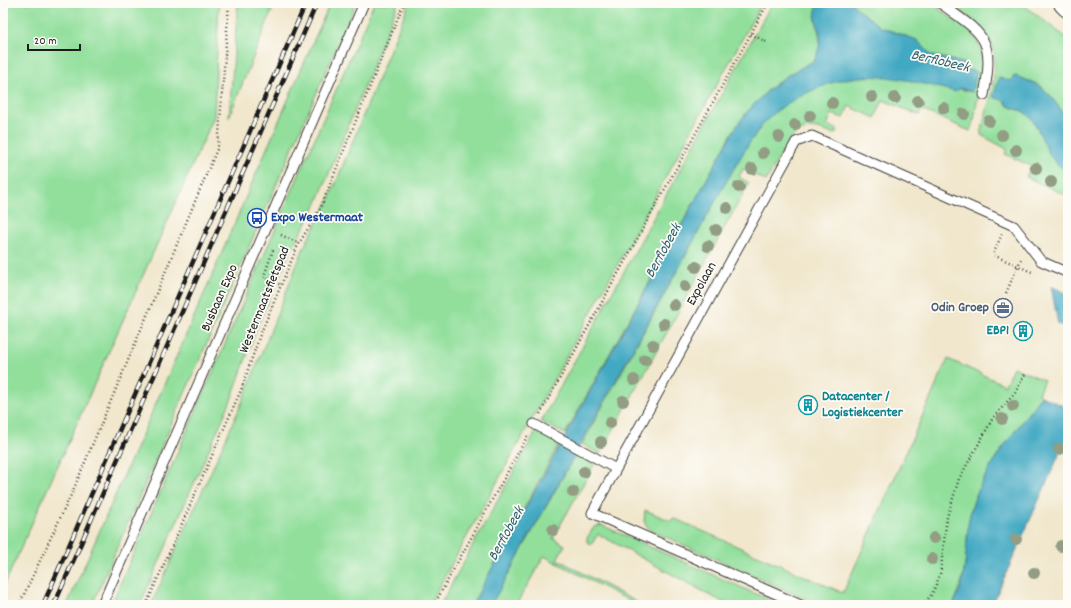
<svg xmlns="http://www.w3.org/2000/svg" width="1071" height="608" font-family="Dekko,sans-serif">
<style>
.green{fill:#92df9c;stroke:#577e5c}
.water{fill:#43a9c3;stroke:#306270}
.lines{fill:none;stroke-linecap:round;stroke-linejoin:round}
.lane-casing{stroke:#3c3a37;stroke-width:11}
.highway-casing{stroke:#3c3a37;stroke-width:24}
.path{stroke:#3c3a37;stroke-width:2.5;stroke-dasharray:1 3;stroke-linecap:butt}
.lane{stroke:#fff;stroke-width:9}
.highway{stroke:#fff;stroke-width:22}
.rail-casing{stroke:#1c1c1c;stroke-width:4.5}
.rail{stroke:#fdfcf7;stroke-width:3;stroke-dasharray:9;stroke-linecap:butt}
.tree{fill:#929d84}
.labels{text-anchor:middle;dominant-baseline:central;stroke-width:3.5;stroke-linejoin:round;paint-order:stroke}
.transit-label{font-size:14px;font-weight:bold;fill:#164399;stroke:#fdfcf7;text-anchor:start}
.street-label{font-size:14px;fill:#1c1c1c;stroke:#fdfcf7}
.service-label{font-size:14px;font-weight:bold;fill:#4e5e75;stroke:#fdfcf7;text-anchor:end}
.culture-label{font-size:14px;font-weight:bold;fill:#0d838f;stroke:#fdfcf7;text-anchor:end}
.water-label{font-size:15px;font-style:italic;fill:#306270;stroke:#fdfcf7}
</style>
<rect width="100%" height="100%" fill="#fdfcf7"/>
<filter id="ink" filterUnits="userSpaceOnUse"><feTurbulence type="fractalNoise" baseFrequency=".025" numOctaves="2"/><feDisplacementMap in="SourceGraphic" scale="8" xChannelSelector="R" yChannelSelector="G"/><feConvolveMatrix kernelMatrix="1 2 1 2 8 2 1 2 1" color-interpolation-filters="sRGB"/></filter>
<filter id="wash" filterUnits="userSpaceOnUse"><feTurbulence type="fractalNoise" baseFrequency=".012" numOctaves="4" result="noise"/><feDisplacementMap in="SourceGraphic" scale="16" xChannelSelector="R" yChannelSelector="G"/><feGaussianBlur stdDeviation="0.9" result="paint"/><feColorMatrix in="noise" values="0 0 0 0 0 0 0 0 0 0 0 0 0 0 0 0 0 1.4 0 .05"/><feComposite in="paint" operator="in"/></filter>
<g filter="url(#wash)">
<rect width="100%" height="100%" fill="#f1e7cd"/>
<path class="green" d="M3,3h216l-5,114 -211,471z
M238,3h37l-46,114z
M330,3h26l-264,602h-25l130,-295z
M374,3h24l-84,207 -24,41 -31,71 -28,78 -91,205h-29z
M409,3h353l-333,602h-278l89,-198 64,-160 24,-45z
M772,3h47l-4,13 4,18 1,14 -6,13 -25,13 -19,14 -24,25 -12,17 -169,304 -24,-12z
M851,3h80l42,31 8,15 2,16 -9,55 -4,11 -48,-21 -3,5 -36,-15 -8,18 -26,-12 -6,12 -11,-4 -5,11 11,5 -3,4c-20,-5 -27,-12 -45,5l-24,42 -23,-12 -4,8 10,6 -149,271 -18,-10c36,-65 72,-131 108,-196 21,-39 41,-81 68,-117 23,-32 70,-55 110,-55 17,-1 34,3 51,6 17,3 35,5 53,10l-8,-28 -15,-5 -17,-3 -15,-16 -37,-13z
M950,3h71l47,36v82c-12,-19 -29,-48 -56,-40 -6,2 -14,12 -18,16l11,4 3,5c7,3 15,4 20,9 16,16 19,46 40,56v25l-42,-19 5,-11 -26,-12 2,-5 -26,-14c6,-33 27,-78 1,-107 -9,-10 -22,-17 -32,-25z
M948,359l57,26 8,-18 31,13 -6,14 3,2c-24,34 -59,73 -70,114 -5,18 -3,36 -6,54 -2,15 -6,27 -12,41h-133l-170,-75 -6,-8 1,-12 26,11 2,-3 170,75z
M536,431l23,13 -87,161h-32z
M576,454l19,9 -42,75 12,7 -8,14 85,46h-5l-93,-49 -28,49h-25z
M601,525l180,80h-53l-130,-71 -7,11 -4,-3v-4l7,-11z"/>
<path class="water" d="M819,3h32l29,24 37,13 15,16 31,7 3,6 11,3 -5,20 -12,-4 -4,4c-55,-14 -91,-26 -145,-1 -16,7 -31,16 -43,28 -16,16 -26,37 -38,56l-239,430h-19l262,-475c21,-31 46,-53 80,-69 4,-8 6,-16 6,-25 -1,-12 -9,-21 -1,-33z
M1016,76l18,7 13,9 12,15 9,14v50c-26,-12 -23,-39 -40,-56 -5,-5 -13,-6 -20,-9l-3,-5 -12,-4 6,-19 12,3 2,-4z
M1051,286l17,8 -1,34 -9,-4z
M1041,396l27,12v27l-76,170h-39c3,-7 7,-15 9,-23 6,-24 3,-48 9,-72 11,-41 46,-80 70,-114z"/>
</g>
<g filter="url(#ink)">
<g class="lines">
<defs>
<path id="lane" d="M940,3c44,32 55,34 44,92
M534,424l82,45
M102,605l262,-602
M801,605l-209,-92 204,-371 16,-6 202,90 27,35 27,12"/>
<path id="highway" d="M1065,3l3,3"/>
</defs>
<use href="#lane" class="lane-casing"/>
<use href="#highway" class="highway-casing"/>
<path class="path" d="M751,34l17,9
M1002,234l-9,21 41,18
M281,235l18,8
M273,250l-9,26 2,2 15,7
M1006,293l16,-36
M540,414l228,-411
M19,605l53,-112 146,-346 11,-144
M146,605l95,-215 19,-55 38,-90 22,-36 84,-206
M434,605l94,-170
M923,605l9,-11 8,-19 7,-58 12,-38 34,-61 22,-25 11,-21"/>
<use href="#lane" class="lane"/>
<use href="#highway" class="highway"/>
<defs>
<path id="rail" d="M43,605l263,-602
M54,605l263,-602"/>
</defs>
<use href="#rail" class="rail-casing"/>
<use href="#rail" class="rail"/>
</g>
<g class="tree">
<circle cx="872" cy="97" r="6"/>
<circle cx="895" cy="98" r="6"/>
<circle cx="918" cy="101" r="6"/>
<circle cx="832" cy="103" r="6"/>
<circle cx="944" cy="108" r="6"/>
<circle cx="964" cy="114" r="6"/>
<circle cx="810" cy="116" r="6"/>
<circle cx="989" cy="121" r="6"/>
<circle cx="795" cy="125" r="6"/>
<circle cx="1002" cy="135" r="6"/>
<circle cx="779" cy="137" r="6"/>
<circle cx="1016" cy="150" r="6"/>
<circle cx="763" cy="153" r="6"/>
<circle cx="1036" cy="168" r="6"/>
<circle cx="752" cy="169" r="6"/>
<circle cx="1051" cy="182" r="6"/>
<circle cx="739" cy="187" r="6"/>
<circle cx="727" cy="208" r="6"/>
<circle cx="716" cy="230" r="6"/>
<circle cx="708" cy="246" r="6"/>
<circle cx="696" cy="267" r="6"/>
<circle cx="685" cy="286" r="6"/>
<circle cx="674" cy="305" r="6"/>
<circle cx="664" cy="324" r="6"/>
<circle cx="653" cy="345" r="6"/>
<circle cx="645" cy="360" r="6"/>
<circle cx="634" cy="380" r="6"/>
<circle cx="623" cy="401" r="6"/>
<circle cx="1013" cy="406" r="6"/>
<circle cx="1002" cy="419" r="6"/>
<circle cx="610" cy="423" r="6"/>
<circle cx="601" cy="442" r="6"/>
<circle cx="1059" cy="449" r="6"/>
<circle cx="584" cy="472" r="6"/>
<circle cx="573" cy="492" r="6"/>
<circle cx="553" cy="530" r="6"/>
<circle cx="934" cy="538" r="6"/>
<circle cx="1016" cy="539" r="6"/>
<circle cx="1061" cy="546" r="6"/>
<circle cx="932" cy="559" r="6"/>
<circle cx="1034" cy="573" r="6"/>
</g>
</g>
<defs>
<symbol id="bus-ring" viewBox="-11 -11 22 22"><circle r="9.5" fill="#fdfcf7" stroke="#1a4fb4" stroke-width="1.5"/><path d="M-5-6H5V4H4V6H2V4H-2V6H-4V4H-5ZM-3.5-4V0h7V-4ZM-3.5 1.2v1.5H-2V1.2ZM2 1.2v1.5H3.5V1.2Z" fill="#1a4fb4"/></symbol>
<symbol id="office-ring" viewBox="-11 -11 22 22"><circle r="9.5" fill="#fdfcf7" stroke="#5c6f8a" stroke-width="1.5"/><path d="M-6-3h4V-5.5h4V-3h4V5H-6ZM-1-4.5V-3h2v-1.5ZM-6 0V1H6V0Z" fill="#5c6f8a"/></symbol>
<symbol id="building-ring" viewBox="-11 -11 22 22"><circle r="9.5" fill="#fdfcf7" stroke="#0f9aa8" stroke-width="1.5"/><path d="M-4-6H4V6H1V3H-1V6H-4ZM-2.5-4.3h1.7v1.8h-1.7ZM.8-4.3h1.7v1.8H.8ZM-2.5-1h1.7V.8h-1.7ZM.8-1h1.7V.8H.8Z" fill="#0f9aa8"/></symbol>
</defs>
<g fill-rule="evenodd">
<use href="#bus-ring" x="246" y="207" width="22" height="22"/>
<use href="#office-ring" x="992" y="297" width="22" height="22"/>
<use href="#building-ring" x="1012" y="320" width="22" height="22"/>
<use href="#building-ring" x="797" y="394" width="22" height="22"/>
</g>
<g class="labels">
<g class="transit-label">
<text x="271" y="218">Expo Westermaat</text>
</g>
<g class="street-label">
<text transform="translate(702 284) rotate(-61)">Expolaan</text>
<text transform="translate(220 298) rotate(-66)">Busbaan Expo</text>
<text transform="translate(265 300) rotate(-68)">Westermaatsfietspad</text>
</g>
<g class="service-label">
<text x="989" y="308">Odin Groep</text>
</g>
<g class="culture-label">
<text x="1009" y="331">EBP1</text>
<text x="822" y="397" text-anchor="start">Datacenter /<tspan x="822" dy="16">Logistiekcenter</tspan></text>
</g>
<g class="water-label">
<text transform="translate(940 62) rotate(13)">Berflobeek</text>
<text transform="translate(664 251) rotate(-61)">Berflobeek</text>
<text transform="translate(507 534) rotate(-61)">Berflobeek</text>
</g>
</g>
<rect width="1071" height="608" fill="none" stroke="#fdfcf7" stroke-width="16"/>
<path d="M28 44v6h52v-6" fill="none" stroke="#1c1c1c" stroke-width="2"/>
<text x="34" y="44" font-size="12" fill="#1c1c1c" stroke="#fdfcf7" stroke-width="3" paint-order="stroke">20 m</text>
</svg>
